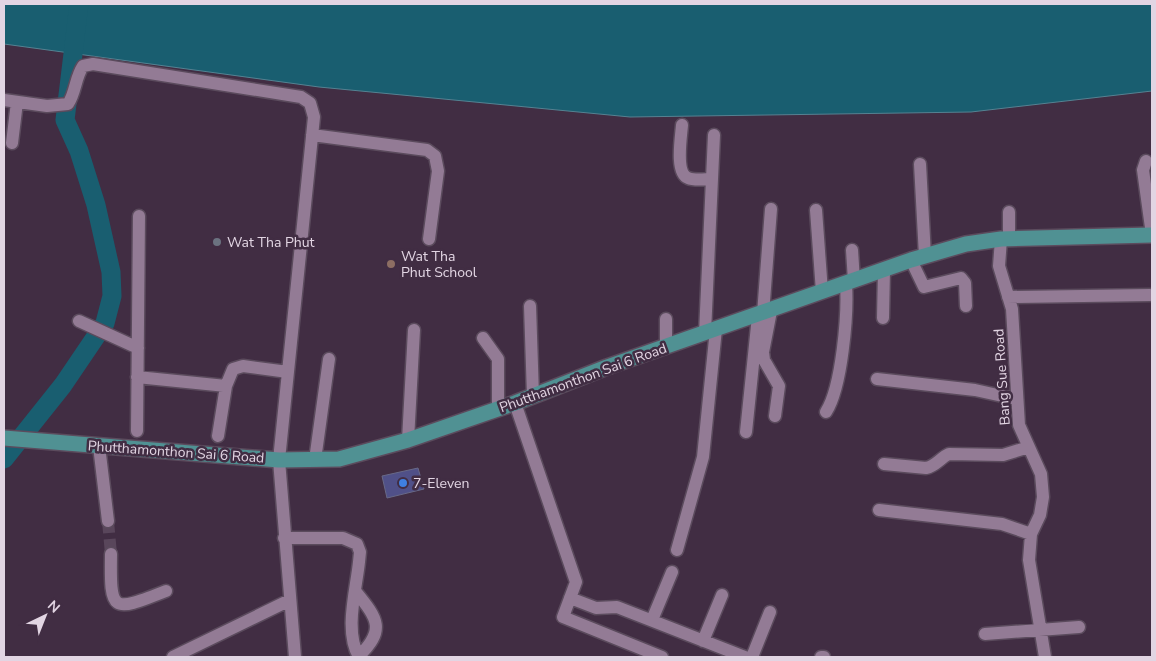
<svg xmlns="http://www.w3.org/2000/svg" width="1156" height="661" font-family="'Nunito Sans',sans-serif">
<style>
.water{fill:#195e70;stroke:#558292}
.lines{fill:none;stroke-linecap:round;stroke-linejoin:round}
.river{stroke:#195e70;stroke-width:19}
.building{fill:#505088;stroke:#686987}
.minor-tunnel{stroke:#59465b;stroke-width:12;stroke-dasharray:12 6;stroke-linecap:butt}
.minor-casing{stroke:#5b4b5d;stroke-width:15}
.major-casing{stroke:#5b4b5d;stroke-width:18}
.minor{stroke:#937b95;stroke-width:12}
.major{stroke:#509193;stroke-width:15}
.worship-dot{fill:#6b7280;stroke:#412d43;stroke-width:2}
.education-dot{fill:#8d6e63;stroke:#412d43;stroke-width:2}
.shop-dot{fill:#3f7fe0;stroke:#412d43;stroke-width:2}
.labels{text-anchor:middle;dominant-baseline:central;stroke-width:5;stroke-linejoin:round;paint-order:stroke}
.poi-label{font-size:14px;fill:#e2d5e3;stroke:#412d43;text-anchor:start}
.street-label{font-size:14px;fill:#e2d5e3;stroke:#412d43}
</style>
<rect width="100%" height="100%" fill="#412d43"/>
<path class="water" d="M4,4h1148v87l-181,21 -341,5 -311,-30 -315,-43z"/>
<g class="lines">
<path class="river" d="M4,459l59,-74 42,-62 7,-27 -1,-24 -15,-67 -17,-54 -14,-31 14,-116"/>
</g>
<path class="building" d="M418,468l6,21 -37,9 -5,-22z"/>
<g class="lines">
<path class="minor-tunnel" d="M108,521l3,33"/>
<defs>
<path id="minor" d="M4,100l43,6 21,-2c8,-12 7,-26 15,-38l10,-2 208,33 9,6 4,14 -35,343 16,197
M682,125c-1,13 -7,48 6,53 7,3 17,1 24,1
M312,135l115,15 8,6 3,15 -9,68
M12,143l5,-41
M1146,161l-3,9 9,65
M920,164l5,92
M816,210l6,82
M1009,212v26
M1001,239l-2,27 13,43 7,116 22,49 2,23 -3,18 -9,19 -2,26 16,97
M852,250l2,31
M911,260l13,27 37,-9 4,5 1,23
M1008,297l142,-2
M530,306l3,90
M771,311l-8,41 1,8 15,26 -4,30
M763,314l8,-105
M883,318l1,-48
M666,319v28
M79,321l59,27
M705,333l9,-198
M483,338l15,21v50
M137,377l89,9
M877,379l98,11 41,9
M515,403l61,179 -13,35 99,40
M826,412c16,-25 22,-98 20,-128
M137,431l2,-215
M746,432l12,-116
M218,436l8,-50 7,-17 10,-3 45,6
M408,440l6,-110
M99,446l9,75
M315,460l14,-101
M884,464l42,4c10,-2 14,-10 23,-14l54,1 26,-8
M879,510l123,14 29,10
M284,538h59l14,6 3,8 -1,10c-3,29 -15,69 0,95
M677,550l26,-93 13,-128
M111,554c-1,60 1,58 55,37
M356,592c22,27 30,38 2,65
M570,598l26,10 21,-1 128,50
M652,620l20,-48
M985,634l94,-7
M703,641l19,-46
M173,657l117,-57
M752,657l18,-45
M821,657h3"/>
<path id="major" d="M4,438l275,22 60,-1 69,-19 107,-37 92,-36 304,-107 55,-16 35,-5 151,-4"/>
</defs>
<use href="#minor" class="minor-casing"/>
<use href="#major" class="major-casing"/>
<use href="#minor" class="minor"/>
<use href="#major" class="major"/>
</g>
<circle class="worship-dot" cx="217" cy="242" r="5"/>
<circle class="education-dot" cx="391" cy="264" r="5"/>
<circle class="shop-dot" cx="403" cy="483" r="5"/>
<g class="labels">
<g class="poi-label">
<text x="227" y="242">Wat Tha Phut</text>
<text x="401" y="256">Wat Tha<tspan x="401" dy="16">Phut School</tspan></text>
<text x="413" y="483">7-Eleven</text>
</g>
<g class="street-label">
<text transform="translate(1002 377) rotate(-94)">Bang Sue Road</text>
<text transform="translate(583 378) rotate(-20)">Phutthamonthon Sai 6 Road</text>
<text transform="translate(176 452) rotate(4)">Phutthamonthon Sai 6 Road</text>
</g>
</g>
<rect width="1156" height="661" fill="none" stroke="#e2d5e3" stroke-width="10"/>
<g transform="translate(45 616) rotate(43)" stroke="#412d43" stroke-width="4" paint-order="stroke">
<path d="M0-4L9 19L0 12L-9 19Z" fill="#e2d5e3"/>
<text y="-8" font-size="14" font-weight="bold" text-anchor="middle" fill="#e2d5e3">N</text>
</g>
</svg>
